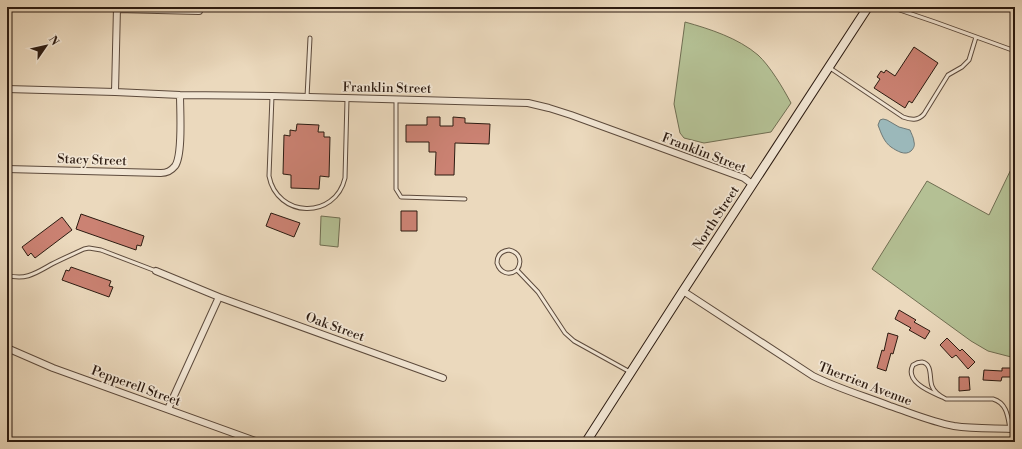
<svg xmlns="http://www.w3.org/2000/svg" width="1022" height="449" font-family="'Libre Bodoni',serif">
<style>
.green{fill:#b4c094;stroke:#706e52}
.water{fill:#9bb8ba;stroke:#6f7976}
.building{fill:#cb8273;stroke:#2c1b11}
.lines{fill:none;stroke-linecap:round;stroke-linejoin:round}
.service-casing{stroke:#5c4a3c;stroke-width:5}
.minor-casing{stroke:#5c4a3c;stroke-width:8}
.secondary-casing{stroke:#2c1b11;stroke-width:10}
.service{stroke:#f2e6d4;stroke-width:3}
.minor{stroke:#f2e6d4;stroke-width:6}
.secondary{stroke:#f2e6d4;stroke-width:8}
.labels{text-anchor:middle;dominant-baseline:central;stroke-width:3.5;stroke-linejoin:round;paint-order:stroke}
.street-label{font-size:13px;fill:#2c1b11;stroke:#f2e6d4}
</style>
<rect width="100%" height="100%" fill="#ebd9bd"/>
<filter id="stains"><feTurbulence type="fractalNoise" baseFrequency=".005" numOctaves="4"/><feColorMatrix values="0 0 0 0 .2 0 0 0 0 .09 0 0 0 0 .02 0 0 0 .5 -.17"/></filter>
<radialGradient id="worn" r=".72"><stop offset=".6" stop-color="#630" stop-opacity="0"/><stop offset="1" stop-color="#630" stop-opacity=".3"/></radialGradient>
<path class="green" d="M685,22c25,7 53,16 73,33 12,11 25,33 33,48l-20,29 -67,11 -20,-5 -4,-5 -6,-29z
M1015,161v197l-27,-7 -17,-10 -99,-72 55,-88 62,34z
M321,216l19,2 -2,29 -18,-2z"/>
<path class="water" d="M883,119l4,1 12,7 11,3c1,3 4,8 4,12 1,3 0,6 -3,9 -6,5 -14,0 -20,-4 -7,-5 -10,-14 -13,-22l2,-5z"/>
<path class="building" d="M914,47l24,16 -26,40 -3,-2 -4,7 -31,-20 6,-9 -3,-2 4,-6 3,2 2,-3 9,6z
M427,117h13v9h13v-9l12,1v5l25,1 -1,20 -34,-1 -1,32h-19l1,-23h-7v-10h-23v-17h21z
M297,124l22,1 -1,7h6v5h6l-1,40 -9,-1 -1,13 -28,-1v-13l-8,-1 1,-39 6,1v-6l6,1z
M401,211h16v20h-16z
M271,213l29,10 -6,14 -28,-11z
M81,214l63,22 -3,10 -4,-1 -1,5 -60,-21z
M62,217l10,13 -37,28 -4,-5 -3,3 -6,-9z
M71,267l40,14 -2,5 4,1 -4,10 -47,-17 4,-10 3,1z
M899,310l17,10 -2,2 16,9 -5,8 -16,-9 2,-2 -16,-9z
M888,333l10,3 -5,18 -2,-1 -5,18 -9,-3 5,-18 2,1z
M947,338l13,13 2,-2 13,13 -7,7 -12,-14 -4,3 -12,-13z
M1002,368h13v9h-13l-1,4 -18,-1 1,-10 18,1z
M959,377h10l1,13 -11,1z"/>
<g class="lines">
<defs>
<path id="service" d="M891,7l44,15 80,29
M830,68l73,49c8,3 15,4 21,-3l24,-39 14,-8 7,-7 7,-23
M272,96l-3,80c8,42 66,44 76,2l2,-79
M307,97l3,-59
M396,99v90l5,8 64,2
M517,270c-8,6 -17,3 -20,-7 0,-8 4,-12 12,-13 10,2 14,11 8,20l21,22 27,41 9,8 56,31
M7,275c18,6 29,-2 45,-11 10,-5 21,-10 32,-15l5,-1 12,2 55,21
M942,397c-11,-5 -38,-15 -29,-32 3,-2 6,-3 9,-3 11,2 7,17 10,24 2,6 8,10 14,13h47c14,4 15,18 17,30"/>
<path id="minor" d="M117,9l82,2
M7,89l108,3 65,3 92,1 256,7 21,5 22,7 173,63 8,6
M115,92l2,-85
M7,169l154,4c5,0 10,-2 14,-7 8,-11 5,-56 5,-71
M156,271l63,26 224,81
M683,291l130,85c24,12 51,20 77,30 21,7 42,16 64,20 20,3 41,2 61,3
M7,348l46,20 205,74
M168,409l51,-112"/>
<path id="secondary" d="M586,442l97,-151 185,-284"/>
</defs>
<use href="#service" class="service-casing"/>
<use href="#minor" class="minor-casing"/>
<use href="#secondary" class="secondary-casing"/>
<use href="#service" class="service"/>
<use href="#minor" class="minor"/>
<use href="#secondary" class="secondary"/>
</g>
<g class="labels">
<g class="street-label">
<text transform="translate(387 88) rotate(1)">Franklin Street</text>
<text transform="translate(704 153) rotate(21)">Franklin Street</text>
<text transform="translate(92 160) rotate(2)">Stacy Street</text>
<text transform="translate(716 218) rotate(-57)">North Street</text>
<text transform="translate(335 327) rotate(20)">Oak Street</text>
<text transform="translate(865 384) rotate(21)">Therrien Avenue</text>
<text transform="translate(136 386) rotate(20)">Pepperell Street</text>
</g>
</g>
<rect width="1022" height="449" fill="none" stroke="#ebd9bd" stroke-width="24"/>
<rect x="8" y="8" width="1006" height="433" fill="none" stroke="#2c1b11" stroke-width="2"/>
<rect x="12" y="12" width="998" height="425" fill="none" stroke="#2c1b11"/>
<g transform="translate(46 46) rotate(56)" stroke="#f2e6d4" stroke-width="3" paint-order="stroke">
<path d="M0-3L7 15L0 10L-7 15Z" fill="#2c1b11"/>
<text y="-6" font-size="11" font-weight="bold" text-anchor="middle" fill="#2c1b11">N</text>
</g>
<rect width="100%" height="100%" filter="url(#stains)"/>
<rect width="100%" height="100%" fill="url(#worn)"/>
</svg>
